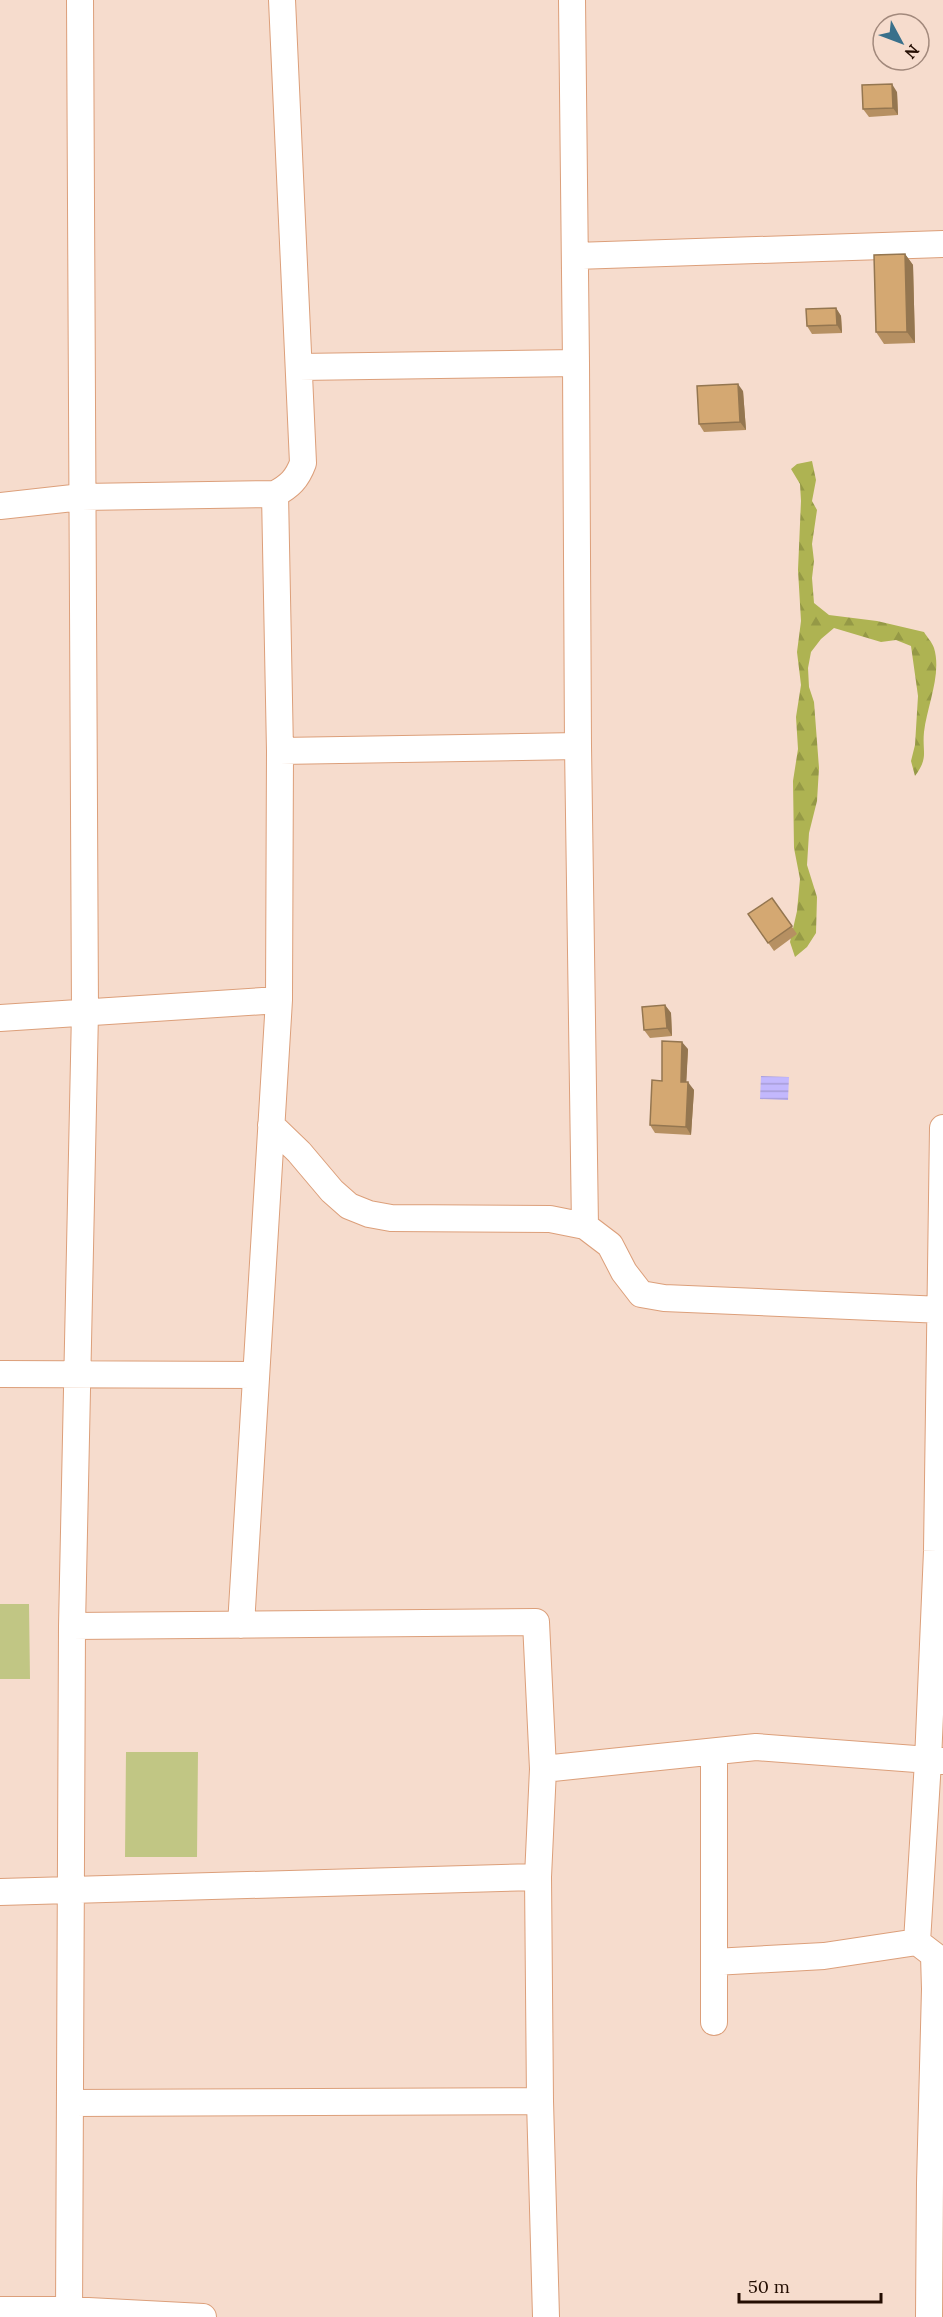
<svg xmlns="http://www.w3.org/2000/svg" width="943" height="2317" font-family="Lora,serif">
<style>
.forest{fill:url(#forest-firs)}
.pitch{fill:#c1c684}
.water{fill:url(#water-rules)}
.lines{fill:none;stroke-linecap:round;stroke-linejoin:round}
.minor-casing{stroke:#dc9f7a;stroke-width:28}
.minor{stroke:#fff;stroke-width:26}
.wall{fill:#b69062}
.shaded-wall{fill:#947650}
.building{fill:#d4a872;stroke:#947650;stroke-width:1.5}
</style>
<defs>
<pattern id="forest-firs" width="22" height="20" patternUnits="userSpaceOnUse" patternTransform="scale(1.5)"><rect width="22" height="20" fill="#aeb352"/><path d="M5 1l3.5 6h-7zM16 11l3.5 6h-7z" fill="#959946"/></pattern>
<pattern id="water-rules" width="6" height="5" patternUnits="userSpaceOnUse" patternTransform="scale(1.5)"><rect width="6" height="5" fill="#c3b8fd"/><path d="M0 2.5h6" fill="none" stroke="#a79dd7"/></pattern>
</defs>
<rect width="100%" height="100%" fill="#f6dccd"/>
<path class="forest" d="M812,461l4,19 -4,21 5,9 -5,34 2,17 -2,17 2,25 15,12 48,6 47,11c3,5 8,10 10,16 8,26 -7,58 -10,84 -2,21 5,25 -9,44l-4,-15 4,-16 3,-49 -7,-50 -15,-6 -15,2 -47,-14 -13,11 -10,13 -3,16 1,19 5,15 5,66 -2,33 -8,32 -2,32 10,32 -1,36 -9,14 -12,10 -5,-15 7,-31 3,-32 -6,-31 -1,-67 5,-32 -2,-32 5,-32 -4,-33 4,-31 -3,-51 3,-69 -1,-17 -9,-15 6,-5z"/>
<path class="pitch" d="M0,1604h29l1,75h-30z
M126,1752h72l-1,105h-72z"/>
<path class="water" d="M761,1076l28,1 -1,23 -28,-1z"/>
<g class="lines">
<defs>
<path id="minor" d="M572,0l4,363 2,383 7,480
M575,256l368,-12
M299,367l277,-4
M0,506l82,-9 193,-3c15,-8 22,-15 28,-31l-21,-463
M280,751l298,-5
M0,1018l279,-18
M271,1125l28,27 33,39 17,15 20,8 22,4 159,1 35,7 25,19 14,27 17,22 23,4 279,12
M0,1374l256,1
M241,1625l38,-625 1,-249 -5,-257
M72,1626l464,-4 7,147 -5,108 2,224 6,216
M714,1752v270
M543,1769l213,-22 187,14
M0,1892l538,-15
M714,1962l110,-6 93,-14
M70,2103l470,-2
M0,2310h69l134,7
M69,2317l3,-691 13,-614 -5,-1012
M929,2317l1,-134 5,-194 -1,-34 -17,-13 11,-181 9,-210 6,-423"/>
</defs>
<use href="#minor" class="minor-casing"/>
<use href="#minor" class="minor"/>
</g>
<path class="wall" d="M897,92l1,23 -29,2 -6,-8z
M905,254l8,11 2,78 -31,1 -8,-12z
M836,308l5,8 1,17 -30,1 -5,-8z
M743,391l3,39 -42,2 -5,-8z
M772,898l25,36 -23,17 -26,-37z
M665,1005l6,8 1,23 -22,2 -6,-8z
M688,1049l-2,33 8,8 -3,45 -36,-2 -5,-8 12,-44z"/>
<path class="shaded-wall" d="M892,84l5,8 1,23 -5,-7z
M905,254l8,11 2,78 -8,-11z
M836,308l5,8 1,17 -5,-8z
M738,384l5,7 3,39 -6,-8z
M665,1005l6,8 1,23 -5,-8z
M682,1042l6,7 -2,40 -5,-7z
M688,1082l6,8 -3,45 -5,-8z"/>
<path class="building" d="M892,84l1,24 -30,1 -1,-24z
M905,254l2,78h-31l-2,-77z
M836,308l1,17 -30,1 -1,-17z
M738,384l2,38 -41,2 -2,-38z
M772,898l20,28 -24,17 -20,-29z
M665,1005l2,23 -23,2 -2,-23z
M662,1041l20,1 -1,40h7l-2,45 -36,-2 2,-45 10,1z"/>
<g transform="translate(901 42) rotate(131)"><circle r="28" fill="#f6dccd" stroke="#a2897c" stroke-width="1.5"/>
<path d="M0-4.5L10 22L0 15L-10 22Z" fill="#39708b"/>
<text y="-9" font-size="16" font-weight="bold" text-anchor="middle" fill="#230d02">N</text>
</g>
<path d="M739 2293v9h142v-9" fill="none" stroke="#230d02" stroke-width="3"/>
<text x="748" y="2293" font-size="18" fill="#230d02" stroke="#f6dccd" stroke-width="4.5" paint-order="stroke">50 m</text>
</svg>
